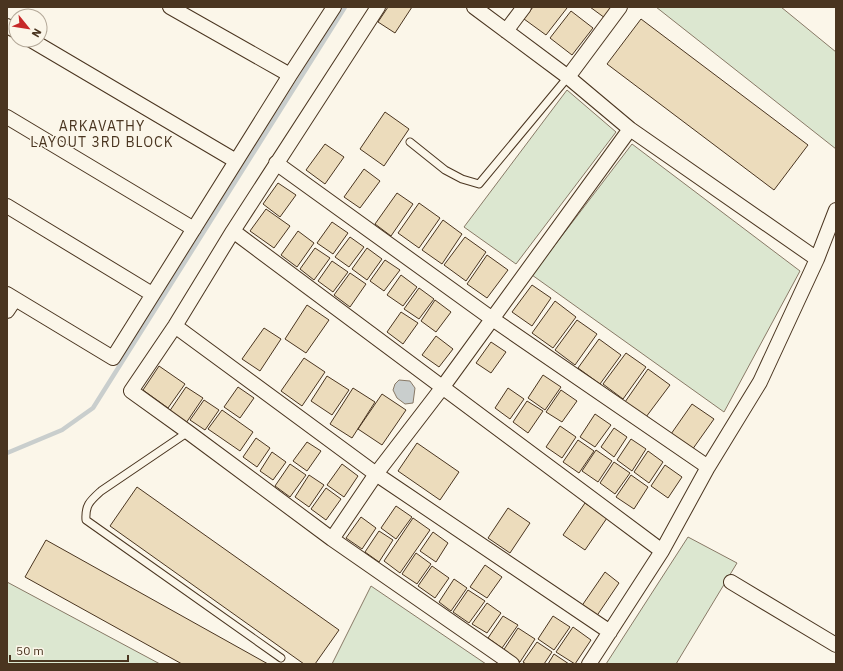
<svg xmlns="http://www.w3.org/2000/svg" width="843" height="671" font-family="'IBM Plex Sans',sans-serif">
<style>
.green{fill:#dce7d0;stroke:#887966}
.water{fill:#c9cecd;stroke:#887966}
.lines{fill:none;stroke-linecap:round;stroke-linejoin:round}
.stream{stroke:#c9cecd;stroke-width:4.5}
.building{fill:#ecdcbc;stroke:#4a3520}
.lane-casing{stroke:#4a3520;stroke-width:9}
.street-casing{stroke:#4a3520;stroke-width:16}
.lane{stroke:#fbf6e9;stroke-width:7}
.street{stroke:#fbf6e9;stroke-width:14}
.labels{text-anchor:middle;dominant-baseline:central;stroke-width:3;stroke-linejoin:round;paint-order:stroke}
.neighbourhood-label{font-size:14px;letter-spacing:1px;fill:#4a3520;stroke:#fbf6e9}
</style>
<rect width="100%" height="100%" fill="#fbf6e9"/>
<path class="green" d="M656,7h125l55,45v97z
M567,90l49,42 -100,132 -52,-37z
M632,144l168,127 -76,141 -192,-137z
M688,537l49,26 -61,101h-70z
M7,582l153,82h-153z
M371,586l115,78h-154z"/>
<path class="water" d="M399,380l11,1 5,7 -2,15 -8,1 -8,-6 -4,-8 2,-6z"/>
<g class="lines">
<path class="stream" d="M7,453l55,-23 31,-22 252,-401"/>
</g>
<path class="building" d="M388,7h24l-17,26 -17,-11z
M533,7h32l2,1 -21,27 -22,-16z
M590,7h24l-9,11z
M571,11l22,17 -21,27 -22,-17z
M641,19l167,126 -34,45 -167,-126z
M385,112l24,17 -25,37 -24,-17z
M325,144l19,13 -19,27 -19,-14z
M364,169l16,12 -20,27 -16,-11z
M278,183l18,12 -16,22 -17,-13z
M397,193l16,11 -22,32 -16,-12z
M419,203l21,15 -21,30 -21,-15z
M266,209l24,17 -16,22 -24,-17z
M443,220l19,14 -20,30 -20,-14z
M332,222l16,11 -15,21 -16,-11z
M298,231l16,12 -17,24 -16,-12z
M350,237l14,10 -15,20 -14,-10z
M465,237l21,15 -20,29 -22,-16z
M315,248l15,10 -16,22 -14,-11z
M367,248l15,11 -15,21 -15,-11z
M487,255l21,15 -21,28 -20,-14z
M385,260l15,10 -16,21 -14,-10z
M332,261l16,11 -15,20 -15,-11z
M350,273l16,11 -16,23 -16,-12z
M401,275l16,12 -14,19 -16,-11z
M532,285l19,13 -19,28 -20,-14z
M419,288l15,11 -15,20 -15,-10z
M435,300l16,12 -15,20 -15,-11z
M555,301l21,16 -23,31 -21,-15z
M307,305l22,15 -23,33 -21,-14z
M401,312l17,11 -15,21 -16,-12z
M577,320l20,14 -22,31 -20,-15z
M264,328l17,11 -21,32 -18,-12z
M436,336l17,13 -14,18 -17,-12z
M599,339l22,16 -21,29 -22,-16z
M491,342l15,10 -15,21 -15,-10z
M626,353l20,14 -23,32 -20,-15z
M304,358l21,14 -23,34 -21,-15z
M159,366l26,18 -17,24 -25,-18z
M648,369l22,16 -24,32 -21,-15z
M543,375l18,12 -16,23 -17,-12z
M327,376l22,14 -17,25 -21,-14z
M186,387l17,11 -17,25 -17,-11z
M238,387l16,11 -14,20 -16,-11z
M353,388l22,14 -23,36 -22,-14z
M508,388l16,11 -14,20 -15,-11z
M561,390l16,11 -15,21 -16,-10z
M382,394l24,16 -24,35 -24,-16z
M204,400l15,10 -14,20 -15,-10z
M527,401l16,10 -15,22 -15,-11z
M692,404l22,15 -22,31 -21,-16z
M222,410l31,22 -13,19 -32,-22z
M595,414l16,11 -16,22 -15,-10z
M560,426l16,11 -14,21 -16,-11z
M614,428l13,9 -13,20 -13,-10z
M256,438l14,10 -13,19 -14,-10z
M631,439l15,10 -14,22 -15,-11z
M578,440l16,11 -15,22 -16,-11z
M307,442l14,9 -14,20 -14,-10z
M417,443l42,29 -19,28 -42,-29z
M596,450l16,11 -14,21 -16,-11z
M648,451l15,11 -14,21 -15,-11z
M272,452l14,10 -13,18 -13,-9z
M614,462l16,11 -15,21 -15,-11z
M290,464l16,11 -16,22 -15,-11z
M342,464l16,12 -14,21 -17,-12z
M665,465l17,12 -14,21 -17,-12z
M309,475l15,10 -15,22 -14,-10z
M631,475l17,12 -14,22 -18,-12z
M137,487l202,143 -24,34h-11l-194,-138z
M326,488l15,11 -15,21 -15,-11z
M585,503l22,15 -22,32 -22,-15z
M396,506l16,11 -16,22 -15,-11z
M508,508l22,15 -20,30 -22,-15z
M361,517l15,11 -14,21 -16,-11z
M413,518l17,12 -30,43 -16,-12z
M379,531l14,9 -14,22 -14,-10z
M433,532l15,11 -12,19 -16,-11z
M46,540l222,124h-86l-157,-87z
M416,553l15,11 -14,20 -15,-10z
M485,565l17,12 -15,21 -17,-11z
M432,566l17,12 -14,20 -17,-12z
M605,572l14,11 -23,34 -15,-10z
M454,579l13,9 -16,23 -12,-9z
M468,590l17,11 -16,22 -16,-11z
M487,603l14,10 -14,20 -15,-9z
M503,616l15,9 -16,23 -14,-10z
M553,616l17,11 -16,23 -16,-11z
M573,627l18,13 -16,24 -19,-12z
M518,628l17,11 -15,23 -17,-11z
M537,642l15,10 -8,12h-18l-3,-2z
M554,654l15,10h-21z"/>
<g class="lines">
<defs>
<path id="lane" d="M410,142l35,28 17,9 17,5 89,-107
M188,432l-87,59c-11,10 -16,14 -15,29l195,138"/>
<path id="street" d="M170,7l120,68
M474,7l94,70 62,52 187,130
M7,26l9,5
M506,31l18,-24
M31,40l205,121
M568,77l52,-70
M7,117l187,112
M276,163l215,155 217,149
M7,206l145,88
M233,231l429,320
M7,294l106,64 177,-283 44,-68
M7,311l8,-12
M175,326l201,148 234,158
M332,539l-144,-107 -57,-41 44,-65 58,-95 145,-224
M731,582l105,63
M512,664l-180,-125 44,-65 66,-86 188,-259
M589,664l73,-113 46,-84 52,-85 57,-123 19,-49"/>
</defs>
<use href="#lane" class="lane-casing"/>
<use href="#street" class="street-casing"/>
<use href="#lane" class="lane"/>
<use href="#street" class="street"/>
</g>
<g class="labels">
<g class="neighbourhood-label">
<text x="102" y="126">ARKAVATHY<tspan x="102" dy="16">LAYOUT 3RD BLOCK</tspan></text>
</g>
</g>
<rect width="843" height="671" fill="none" stroke="#4a3520" stroke-width="16"/>
<g transform="translate(28 28) rotate(120)"><circle r="19" fill="#fbf6e9" stroke="#b4a999"/>
<path d="M0-3L7 15L0 10L-7 15Z" fill="#c62828"/>
<text y="-6" font-size="11" font-weight="bold" text-anchor="middle" fill="#4a3520">N</text>
</g>
<path d="M10 655v6h118v-6" fill="none" stroke="#4a3520" stroke-width="2"/>
<text x="16" y="655" font-size="12" fill="#4a3520" stroke="#fbf6e9" stroke-width="3" paint-order="stroke">50 m</text>
</svg>
